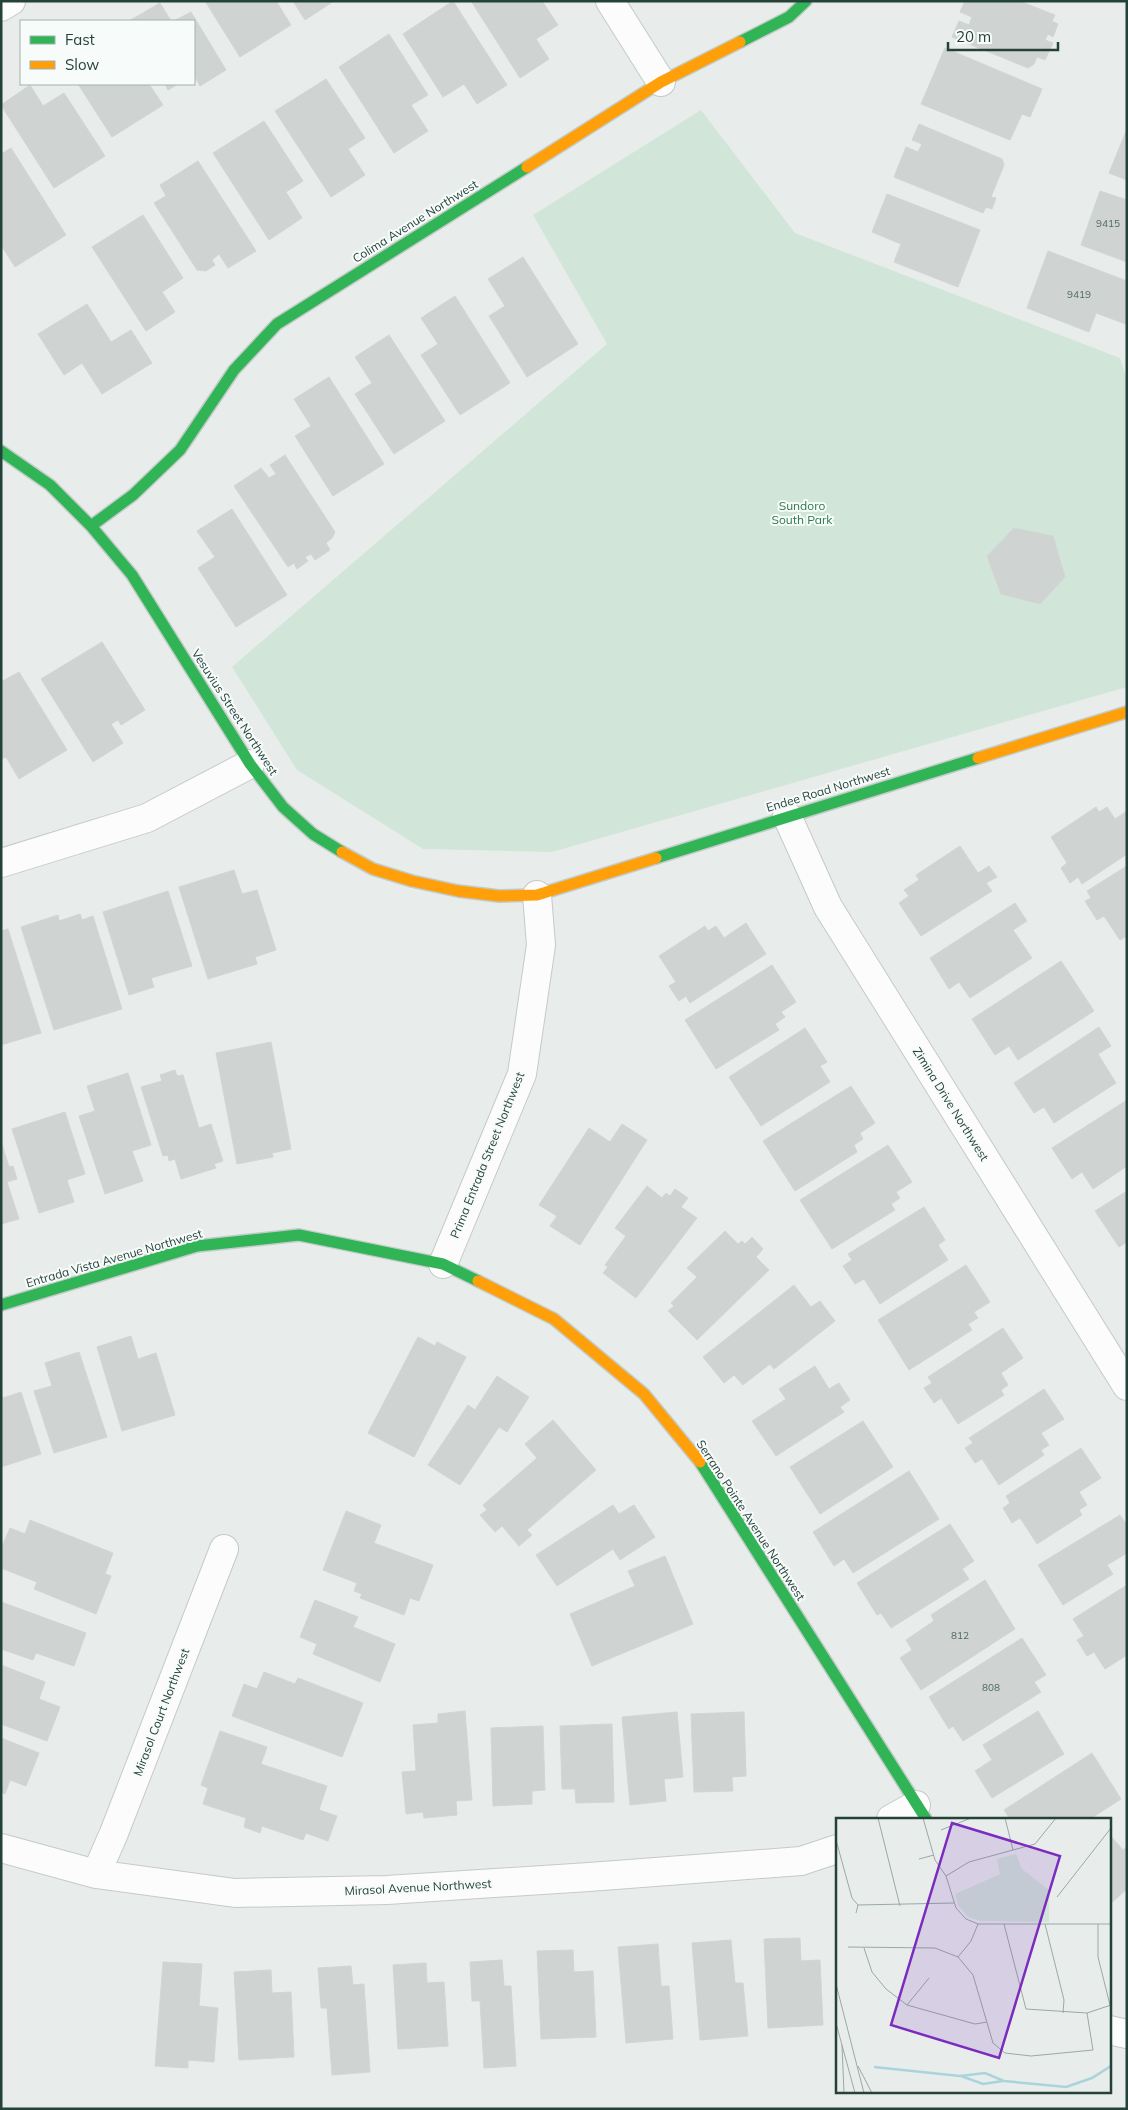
<svg xmlns="http://www.w3.org/2000/svg" width="1128" height="2110" font-family="Mulish,sans-serif">
<style>
.green{fill:#d1e6d8}
.building{fill:#cfd4d2;stroke:#d1d6d4}
.lines{fill:none;stroke-linecap:round;stroke-linejoin:round}
.street-casing{stroke:#c5cac8;stroke-width:30}
.fast-casing{stroke:#c3cbc8;stroke-width:14}
.slow-casing{stroke:#c3cbc8;stroke-width:14}
.street{stroke:#fcfcfc;stroke-width:28}
.fast{stroke:#30b455;stroke-width:11}
.slow{stroke:#ff9f0a;stroke-width:11}
.labels{text-anchor:middle;dominant-baseline:central;stroke-width:4;stroke-linejoin:round;paint-order:stroke}
.number-label{font-size:10px;fill:#506761}
.street-label{font-size:12px;fill:#24423a;stroke:#f7fbf9}
.park-label{font-size:12px;fill:#2d7a4b;stroke:#f7fbf9}
.inset-river{fill:none;stroke:#a9d4db;stroke-width:2.5}
.inset-road{fill:none;stroke:#9aa9a4;stroke-width:1}
.view{fill:#7b2cbf;fill-opacity:0.15;stroke:#7b2cbf;stroke-width:2.5}
.inset-edge{fill:none;stroke:#24423a;stroke-width:2.5}
</style>
<rect width="100%" height="100%" fill="#e8edeb"/>
<path class="green" d="M701,110l94,123 325,125 7,21v308l-575,165 -129,-3 -126,-79 -65,-103 375,-323 -74,-129z"/>
<path class="building" d="M205,1h71l15,24 -51,32z
M293,1h41l-29,19z
M453,1l54,84 -30,19 -13,-20 -21,13 -40,-63z
M471,1h71l16,24 -22,14 13,20 -29,19z
M965,1h54l36,14 -3,6 6,3 -5,13 -5,-3 -3,6 8,3 -8,17 -8,-3 -3,7 -6,4 -76,-31 7,-16 10,4 3,-8 -12,-5z
M160,3l11,18h-42z
M191,12l35,58 -26,16 -6,-11v-54h-20z
M389,34l39,61 -17,10 17,26 -34,22 -55,-86z
M945,48l97,41 -12,28 -8,-3 -12,26 -89,-36z
M326,79l39,59 -17,11 17,26 -34,22 -56,-86z
M78,84h71l14,21 -51,32z
M165,84h13l-10,6z
M30,85l13,21 21,-13 41,63 -51,32 -53,-83z
M264,121l39,60 -17,11 16,26 -33,22 -56,-87z
M919,124l83,35 2,6 -13,32 5,1 -4,11 -6,-2 -3,6 -89,-36 12,-30 12,5 4,-8 -10,-4z
M1127,129v51l-18,-7z
M11,148l55,87 -51,32 -14,-22v-91z
M198,161l58,90 -28,17 -9,-14 -7,6 3,5 -9,6 -9,-1 -43,-67 12,-7 -6,-11z
M1100,191l27,9v62l-46,-17z
M887,194l93,36 -22,57 -64,-25 7,-18 -29,-12z
M143,215l40,63 -21,14 13,20 -29,19 -54,-84z
M1048,251l79,30 -1,43 -30,-11 -7,19 -62,-24z
M523,257l55,87 -51,33 -38,-61 16,-10 -17,-27z
M455,296l55,87 -50,32 -39,-60 17,-11 -17,-26z
M87,304l24,38 20,-12 21,33 -50,31 -20,-31 -18,12 -26,-41z
M389,335l56,86 -51,33 -39,-60 17,-11 -17,-26z
M329,377l55,87 -51,32 -38,-60 16,-10 -17,-27z
M285,455l50,77 -3,6 -6,5 4,7 -15,10 -4,-6 -6,3 3,4 -11,8 -3,-6 -6,4 -54,-81 27,-18 8,10 7,-4 -6,-9z
M232,509l55,86 -51,32 -38,-59 17,-11 -18,-26z
M1014,528l39,8 12,41 -25,27 -39,-10 -14,-38z
M102,642l43,68 -24,15 -3,-5 -7,4 12,19 -30,19 -52,-83z
M19,672l48,78 -48,29 -13,-22 -5,2v-77z
M1096,807l3,5 8,-5 8,12 12,-8v43l-45,30 -4,-7 -8,6 -9,-15 6,-5 -16,-26z
M960,846l18,27 11,-7 8,11 -11,6 6,8 -71,45 -22,-33 10,-7 -5,-6 15,-10 -3,-5z
M1127,866v70l-7,4 -16,-24 -7,4 -12,-19 6,-3 -4,-7z
M234,870l8,24 15,-4 19,60 -21,7 2,7 -49,15 -29,-92z
M168,891l24,75 -41,12 3,9 -25,8 -26,-83z
M1015,903l12,18 -14,9 19,28 -62,40 -11,-16 -10,7 -19,-31z
M80,914l2,6 11,-4 29,93 -68,21 -33,-103 37,-12 1,6z
M746,923l20,31 -76,49 -4,-7 -7,5 -10,-15 7,-4 -17,-26 46,-30 3,5 8,-5 8,12z
M8,929l33,104 -40,12v-114z
M1061,961l33,50 -76,49 -9,-14 -14,9 -23,-36z
M772,965l24,37 -15,10 4,5 -10,7 4,6 -63,39 -31,-49z
M1099,1027l12,19 -13,8 18,29 -62,40 -10,-16 -10,6 -20,-30z
M805,1028l22,34 -7,4 10,16 -69,44 -32,-49z
M271,1042l20,107 -19,4 1,4 -36,7 -21,-111z
M175,1070l2,6 6,-1 16,53 12,-4 12,37 -9,3 2,4 -35,11 -6,-20 -6,2 -1,-6 -5,1 -22,-69 21,-6 -2,-6z
M128,1073l23,72 -19,6 11,30 -38,13 -26,-78 16,-5 -8,-25z
M851,1086l24,37 -15,10 3,6 -9,6 3,7 -62,39 -32,-50z
M1127,1100v66l-34,23 -11,-17 -10,7 -20,-31z
M65,1112l20,62 -18,6 7,22 -35,11 -27,-84z
M622,1124l25,16 -67,105 -30,-19 7,-10 -18,-11 50,-77 21,14z
M1,1141l8,26 4,-1 4,13 -10,3 12,37 -18,5z
M888,1145l24,37 -16,10 4,6 -9,6 4,6 -63,39 -32,-49z
M647,1186l15,12 4,-5 4,3 5,-7 13,9 -7,9 16,11 -61,80 -33,-25 5,-6 -3,-2 21,-29 -11,-8z
M1127,1191v51l-8,5 -24,-36z
M924,1207l21,33 -7,5 10,15 -68,44 -16,-25 -9,5 -12,-18 9,-6 -4,-6z
M725,1231l13,13 4,-3 3,3 7,-7 11,12 -7,8 13,13 -72,70 -29,-29 6,-5 -3,-3 26,-26 -10,-9z
M966,1265l24,37 -16,10 4,6 -10,6 4,6 -63,40 -31,-50z
M794,1285l17,22 9,-6 15,20 -61,48 -4,-5 -27,21 -9,-10 -10,8 -21,-26z
M1003,1328l20,30 -22,15 7,12 -7,5 3,5 -46,29 -17,-26 -7,5 -10,-15 8,-5 -4,-6z
M131,1336l7,23 18,-6 19,62 -53,16 -25,-84z
M418,1337l17,9 2,-4 29,15 -52,100 -46,-24z
M79,1352l28,85 -53,16 -20,-62 18,-5 -7,-23z
M815,1366l14,23 10,-6 11,17 -10,7 4,5 -68,44 -24,-35 34,-22 -7,-10z
M497,1376l32,21 -22,35 -8,-5 -39,58 -32,-20 40,-60 7,5z
M1044,1389l20,30 -23,14 8,12 -8,5 3,5 -45,30 -17,-26 -7,4 -10,-15 8,-5 -4,-5z
M21,1392l20,62 -40,13v-74l2,5z
M553,1420l43,50 -69,60 5,5 -13,11 -17,-20 -7,6 -15,-17 7,-5 -4,-5 54,-47 -12,-14z
M863,1421l30,46 -73,47 -30,-47z
M1081,1448l20,30 -22,14 8,13 -8,5 3,5 -45,29 -17,-26 -8,5 -9,-15 7,-5 -4,-7z
M909,1471l30,48 -86,54 -9,-14 -10,7 -21,-34z
M613,1505l6,9 15,-9 21,32 -35,23 -7,-11 -56,37 -21,-31z
M346,1511l35,14 -7,18 59,22 -14,36 -9,-3 -6,17 -44,-17 2,-4 -8,-3 3,-8 -34,-13z
M1120,1515l7,10v28l-20,12 6,9 -50,31 -25,-40z
M30,1520l83,33 -8,21 6,2 -15,38 -62,-25 3,-7 -36,-14v-19l9,-21 15,6z
M950,1524l24,37 -12,8 7,10 -78,49 -10,-15 -4,2 -20,-32z
M665,1556l28,68 -101,42 -22,-52 65,-28 -7,-15z
M985,1580l30,49 -94,61 -21,-32 12,-8 -6,-10 28,-19 -3,-6z
M1127,1585v70l-22,14 -11,-17 -7,4 -10,-16 7,-4 -11,-17z
M315,1600l43,17 -5,10 42,17 -15,38 -67,-28 4,-10 -17,-7z
M1,1602l85,31 -12,33 -38,-13 -3,7 -32,-11z
M1022,1638l24,37 -12,7 7,10 -78,49 -10,-15 -4,3 -20,-32z
M1,1665l44,17 -6,17 21,8 -13,34 -46,-17z
M264,1672l31,12 3,-6 65,25 -21,54 -110,-41 12,-32 13,5z
M465,1711l7,89 -16,1 1,14 -33,3 -1,-6 -17,2 -4,-42 14,-1 -3,-46 25,-2v-9z
M1038,1711l26,43 -72,44 -17,-27 17,-11 -9,-15z
M677,1712l6,65 -19,2 2,22 -36,4 -8,-88z
M744,1712l2,64 -14,1 1,14 -39,1 -3,-78z
M612,1724l2,78 -38,1 -1,-14h-13l-2,-63z
M543,1726l2,64 -13,1v13l-39,2 -2,-78z
M220,1731l47,16 -6,17 66,22 -8,24 18,6 -9,25 -22,-8 -3,7 -41,-14 -2,7 -16,-6 2,-9 -43,-14 5,-16 -7,-3z
M1,1738l38,15 -13,33 -16,-6 -5,14 -4,-2z
M1092,1753l29,46 -31,20h-80l-6,-9z
M1109,1834l14,16 4,-3v42l-18,16z
M800,1938l1,23 19,-1 3,65 -55,3 -4,-89z
M731,1940l4,43h8l5,53 -48,4 -8,-97z
M658,1944l3,42h8l4,53 -47,4 -8,-96z
M573,1950l1,22 19,-1 3,66 -55,2 -4,-88z
M502,1960l2,26h7l5,80 -32,2 -4,-67h-8l-2,-39z
M163,1962l39,2 -3,42 19,2 -4,54 -26,-2v8l-33,-2z
M426,1963l1,20 17,-1 4,64 -50,3 -5,-84z
M351,1966l2,19 11,-1 6,88 -38,3 -5,-67h-6l-3,-40z
M271,1970l1,23 19,-1 3,65 -55,3 -5,-88z"/>
<g class="lines">
<defs>
<path id="street" d="M610,1l51,81
M1,7l10,-6
M787,816l41,91 299,479
M1,863l146,-45 103,-54
M443,1264l79,-190 19,-129 -4,-50
M891,1819l25,-14
M1,1848l95,26 139,19 152,-3 202,-13 212,-16 36,-12
M96,1874l18,-41 110,-284
M1109,2030l18,4"/>
<path id="fast" d="M740,42l49,-25 17,-16
M1,451l49,34 41,41 41,49 118,189 33,43 30,27 29,18
M91,526l42,-31 47,-45 54,-80 43,-46 250,-157
M656,858l322,-100
M1,1305l196,-59 102,-11 144,29 35,17
M700,1462l226,357"/>
<path id="slow" d="M527,167l134,-85 79,-40
M978,758l149,-46
M342,852l31,17 39,12 46,10 41,5 38,-1 119,-37
M478,1281l76,38 90,75 56,68"/>
</defs>
<use href="#street" class="street-casing"/>
<use href="#fast" class="fast-casing"/>
<use href="#slow" class="slow-casing"/>
<use href="#street" class="street"/>
<use href="#fast" class="fast"/>
<use href="#slow" class="slow"/>
</g>
<g class="labels">
<g class="number-label">
<text x="1108" y="223">9415</text>
<text x="1079" y="294">9419</text>
<text x="960" y="1635">812</text>
<text x="991" y="1687">808</text>
</g>
<g class="street-label">
<text transform="translate(415 221) rotate(-32)">Colima Avenue Northwest</text>
<text transform="translate(235 712) rotate(57)">Vesuvius Street Northwest</text>
<text transform="translate(828 789) rotate(-17)">Endee Road Northwest</text>
<text transform="translate(951 1104) rotate(58)">Zimina Drive Northwest</text>
<text transform="translate(487 1155) rotate(-68)">Prima Entrada Street Northwest</text>
<text transform="translate(114 1258) rotate(-16)">Entrada Vista Avenue Northwest</text>
<text transform="translate(751 1520) rotate(57)">Serrano Pointe Avenue Northwest</text>
<text transform="translate(161 1712) rotate(-69)">Mirasol Court Northwest</text>
<text transform="translate(418 1887) rotate(-3)">Mirasol Avenue Northwest</text>
</g>
<g class="park-label">
<text x="802" y="505">Sundoro<tspan x="802" dy="14">South Park</tspan></text>
</g>
</g>
<g transform="translate(836 1818)">
<rect width="275" height="275" fill="#e8edeb"/>
<path d="M180,36l6,15 27,21v32l-69,-1 -12,-4 -10,-12 -3,-11 45,-20 -3,-15z" fill="#d1e6d8"/>
<path class="inset-river" d="M38,249l86,9 25,-3 19,8 62,6 26,-9 19,-12M125,258l22,8 20,-3"/>
<path class="inset-road" d="M42,0l22,88M87,0l12,42 11,16 10,32 10,11 12,5h133M169,0l8,32M105,12l30,-12M0,22l16,58 6,7 -2,8M83,41l15,-4M110,58l23,-14 66,-18 21,-26M221,79l54,-69M22,87l96,-2M168,106l22,85 61,4 24,-8M209,106l19,76 -1,13M262,106v33l12,48M12,129l87,1 23,9 15,18 20,68 12,10 26,3 62,-6 -6,-37M28,130l8,24 14,17 21,16 68,19 12,-2M122,139l13,-16 7,-17M0,166l28,109M71,187l22,-27M0,205l19,70M6,227l2,48M22,248l14,27"/>
<path class="view" d="M116,5l108,33 -61,202 -108,-33z"/>
<rect width="275" height="275" class="inset-edge"/>
</g>
<rect width="1128" height="2110" fill="none" stroke="#24423a" stroke-width="5"/>
<rect x="20" y="20" width="175" height="65" fill="#f7fbf9" stroke="#a3b1ad"/>
<rect x="30" y="36" width="25" height="8" fill="#30b455" stroke="#a3b1ad"/>
<text x="65" y="45" font-size="15" fill="#24423a">Fast</text>
<rect x="30" y="61" width="25" height="8" fill="#ff9f0a" stroke="#a3b1ad"/>
<text x="65" y="70" font-size="15" fill="#24423a">Slow</text>
<path d="M948 42v8h110v-8" fill="none" stroke="#24423a" stroke-width="2.5"/>
<text x="956" y="42" font-size="15" fill="#24423a" stroke="#f7fbf9" stroke-width="4" paint-order="stroke">20 m</text>
</svg>
